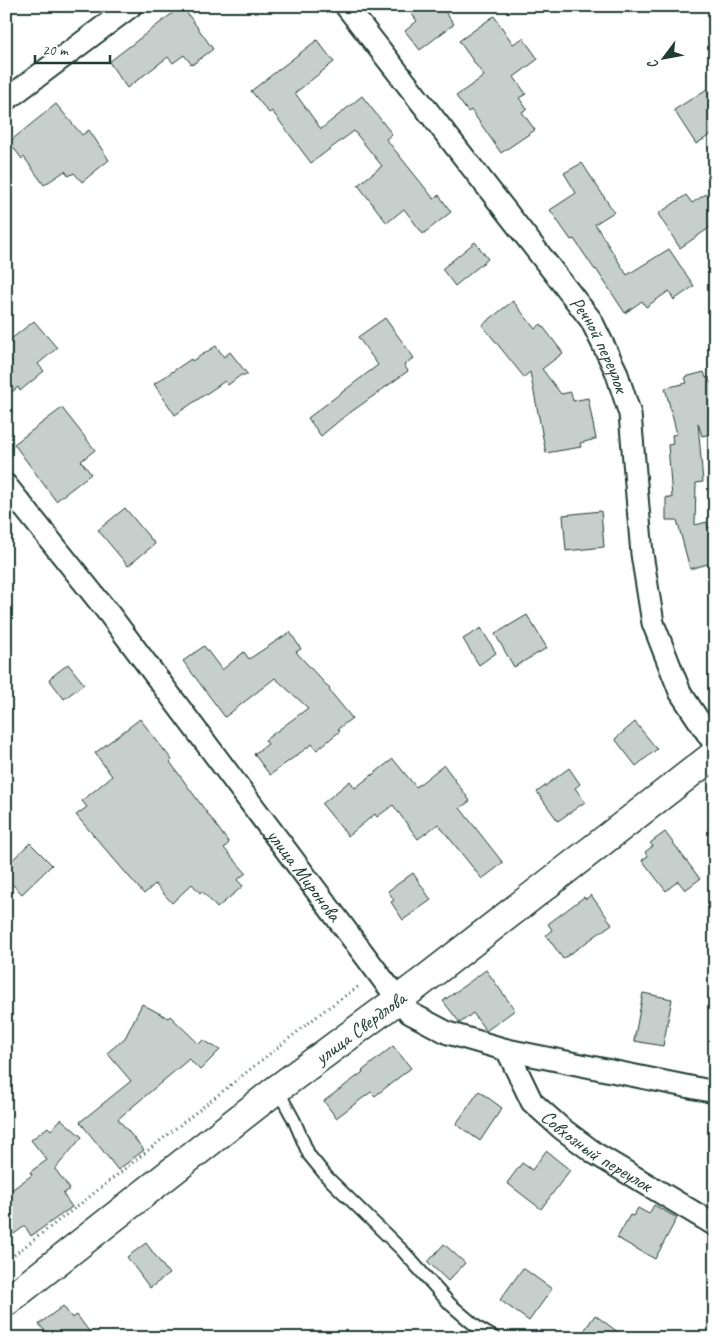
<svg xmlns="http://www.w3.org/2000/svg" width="721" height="1344" font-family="Caveat,sans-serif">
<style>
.building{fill:#c7cfcc;stroke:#1f3d34}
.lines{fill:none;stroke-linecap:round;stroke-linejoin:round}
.lane-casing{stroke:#1f3d34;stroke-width:15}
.street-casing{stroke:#1f3d34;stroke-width:25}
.secondary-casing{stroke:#1f3d34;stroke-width:31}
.path{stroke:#1f3d34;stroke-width:3;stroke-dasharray:1 4;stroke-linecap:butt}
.lane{stroke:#fff;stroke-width:11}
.street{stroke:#fff;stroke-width:21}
.secondary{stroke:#fff;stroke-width:28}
.labels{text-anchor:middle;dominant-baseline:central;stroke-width:4.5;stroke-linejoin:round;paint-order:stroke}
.street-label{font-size:20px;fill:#1f3d34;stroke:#fff}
</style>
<rect width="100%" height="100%" fill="#fff"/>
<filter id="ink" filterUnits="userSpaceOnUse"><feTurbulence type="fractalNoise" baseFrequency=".02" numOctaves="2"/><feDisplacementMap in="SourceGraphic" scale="10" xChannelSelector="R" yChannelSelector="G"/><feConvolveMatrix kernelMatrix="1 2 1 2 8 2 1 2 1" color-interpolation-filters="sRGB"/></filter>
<g filter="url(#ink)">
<path class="building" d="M182,6l31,43 -21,16 -8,-10 -11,8 -5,-6 -41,31 -18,-26z
M406,6h35l13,18 -34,26 -15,-19 12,-10z
M494,16l19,28 10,-6 15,21 -24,18 12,17 -7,4 8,11 -5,3 13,18 -34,23 -30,-43 -3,2 -12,-16 28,-20 -25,-35z
M317,40l17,22 -39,31 26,36 41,-33 30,38 -6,5 48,60 5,-4 12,17 -28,22 -19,-25 -17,14 -29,-38 24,-19 -28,-35 -43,32 -39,-52 -3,2 -18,-22z
M707,89l8,11v32l-19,12 -22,-34z
M56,104l26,31 7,-5 20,30 -27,22 -8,-9 -5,3 -4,-5 -21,14 -20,-28 -2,2 -13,-17z
M582,163l32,49 -19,12 32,51 42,-26 25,37 -20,14 -5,-9 -23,16 -4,-6 -17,12 -29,-44 -1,1 -21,-31 -3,1 -21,-30 26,-17 -12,-20z
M706,194l9,13v17l-35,24 -22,-34 28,-19 6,8z
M475,242l13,17 -33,27 -13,-17z
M513,301l22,28 6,-5 22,29 -21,16 19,25 10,-2 2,9 15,-3 8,41 -16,4 1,4 -35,6 -16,-81 -6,5 -42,-52z
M385,318l29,40 -10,7 4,6 -68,49 -19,16 -13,-18 70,-53 -20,-28z
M34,321l23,27 -19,16 6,7 -24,20 -2,-4 -12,10v-54z
M216,346l8,11 6,-5 18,23h-7l-13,10 -3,-4 -50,34 -21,-31 37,-25 1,2z
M704,372l2,6 3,-1 1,6 5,-2v23l-4,1 4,16v12l-13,3 -4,-13 5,59 -7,1 -1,42 12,-3 1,6 7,-2v36l-25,7 -13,-49h-11v-23l6,1 -4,-53 5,-1 -1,-9 5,-1 -12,-46 22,-5 -2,-6z
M62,408l33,42 -14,11 10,13 -35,27 -42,-57z
M125,508l30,36 -27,22 -30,-36z
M601,511l3,36 -38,4 -3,-36z
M527,615l20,33 -33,19 -19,-33z
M481,628l15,25 -17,12 -16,-26z
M290,632l11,17 -5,3 34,37 -1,1 23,28 -14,11 2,2 -23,19 -5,-6 -42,31 -16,-21 14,-10 -3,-4 43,-32 -33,-30 -50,39 -42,-56 21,-15 18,24 22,-18 5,7z
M68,664l16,20 -20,15 -15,-20z
M140,719l32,41 -2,2 59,81 -5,5 22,25 -9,7 6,6 -26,22 -15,-17 -2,2 -8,-9 -20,19 -17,-19 -11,10 -68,-79 11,-8 -5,-6 30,-25 -17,-23z
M635,722l22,27 -21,17 -21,-27z
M393,759l23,28 28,-22 26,36 -10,7 43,55 -21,16 -44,-55 -20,15 -25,-34 -16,12 -2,-3 -27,22 -26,-32 28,-23 5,7z
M569,768l11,16 -5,4 10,14 -27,19 -21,-29z
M665,832l35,47 -15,11 -7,-9 -12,10 -24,-31 6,-4 -3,-4 8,-6 -3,-3z
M30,843l22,22 -30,29 -16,-16v-12z
M413,873l18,27 -28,20 -12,-18 3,-2 -6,-9z
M591,895l21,29 -49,35 -17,-24 6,-5 -4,-6 36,-27 2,2z
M486,970l29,40 -29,21 -13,-18 -13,10 -17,-22z
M643,993l29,6 -9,47 -29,-5z
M142,1004l26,14 2,-2 29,28 4,-4 17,10 -20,20 -11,-11 -71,60 26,31 -26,20 -38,-48 51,-41 -24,-28 18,-15z
M393,1046l18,22 -36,28 -4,-4 -35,26 -12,-17 39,-29 -1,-1z
M479,1091l23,17 -22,33 -24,-17z
M61,1119l21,18 -27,32 15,20 -7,5 9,13 -41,29 -6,-10 -11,8 -8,-11v-29l26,-19 -2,-3 17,-12 -16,-20 17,-13 3,3z
M546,1151l24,19 -29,39 -34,-26 15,-20 10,7z
M654,1205l23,13 -22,41 -38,-21 13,-23 3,1 5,-8 11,6z
M146,1243l23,31 -19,14 -23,-31z
M444,1244l21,19 -17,18 -20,-19z
M523,1268l29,21 -23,32 -29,-21z
M63,1306l9,12 5,-3 17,23h-47l2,-2 -10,-12z
M595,1315l31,23h-47z"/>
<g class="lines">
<defs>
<path id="lane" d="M277,1089l17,31 15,35 18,22 75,73 48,54 28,24 17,10"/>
<g id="street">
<path id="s1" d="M346,6l245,314 25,51 14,43 12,140 11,69 27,69 35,53"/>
<path d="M6,100l125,-94"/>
<path id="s2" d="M6,485l104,130 274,366 26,32 38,20 59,17 208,42"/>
<path id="s3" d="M507,1050l25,52 29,26 35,26 119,71"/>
</g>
<g id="secondary">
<path id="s4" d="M6,1302l271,-213 142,-105 296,-230"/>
</g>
</defs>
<use href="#lane" class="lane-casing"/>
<use href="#street" class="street-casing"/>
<use href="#secondary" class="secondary-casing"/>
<path class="path" d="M6,1261l82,-63 237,-188 34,-24"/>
<use href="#lane" class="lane"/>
<use href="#street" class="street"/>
<use href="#secondary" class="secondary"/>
</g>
</g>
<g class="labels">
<g class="street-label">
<text stroke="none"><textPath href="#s1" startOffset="424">Речной переулок</textPath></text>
<text stroke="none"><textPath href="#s2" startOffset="491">улица Миронова</textPath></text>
<text stroke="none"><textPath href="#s4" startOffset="448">улица Свердлова</textPath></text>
<text stroke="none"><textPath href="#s3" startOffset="139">Совхозный переулок</textPath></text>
</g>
</g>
<rect width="721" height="1344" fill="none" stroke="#fff" stroke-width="25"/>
<rect x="12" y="12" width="696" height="1319" fill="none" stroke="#1f3d34" stroke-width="2" filter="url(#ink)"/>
<g transform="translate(664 58) rotate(238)" stroke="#ffffff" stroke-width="4" paint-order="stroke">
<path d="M0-4L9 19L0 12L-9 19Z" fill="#1f3d34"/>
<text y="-8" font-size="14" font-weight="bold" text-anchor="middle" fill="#1f3d34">С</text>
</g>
<path d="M35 55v8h75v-8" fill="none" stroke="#1f3d34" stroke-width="2.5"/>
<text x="42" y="55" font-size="15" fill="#1f3d34" stroke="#ffffff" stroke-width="4" paint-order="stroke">20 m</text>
</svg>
